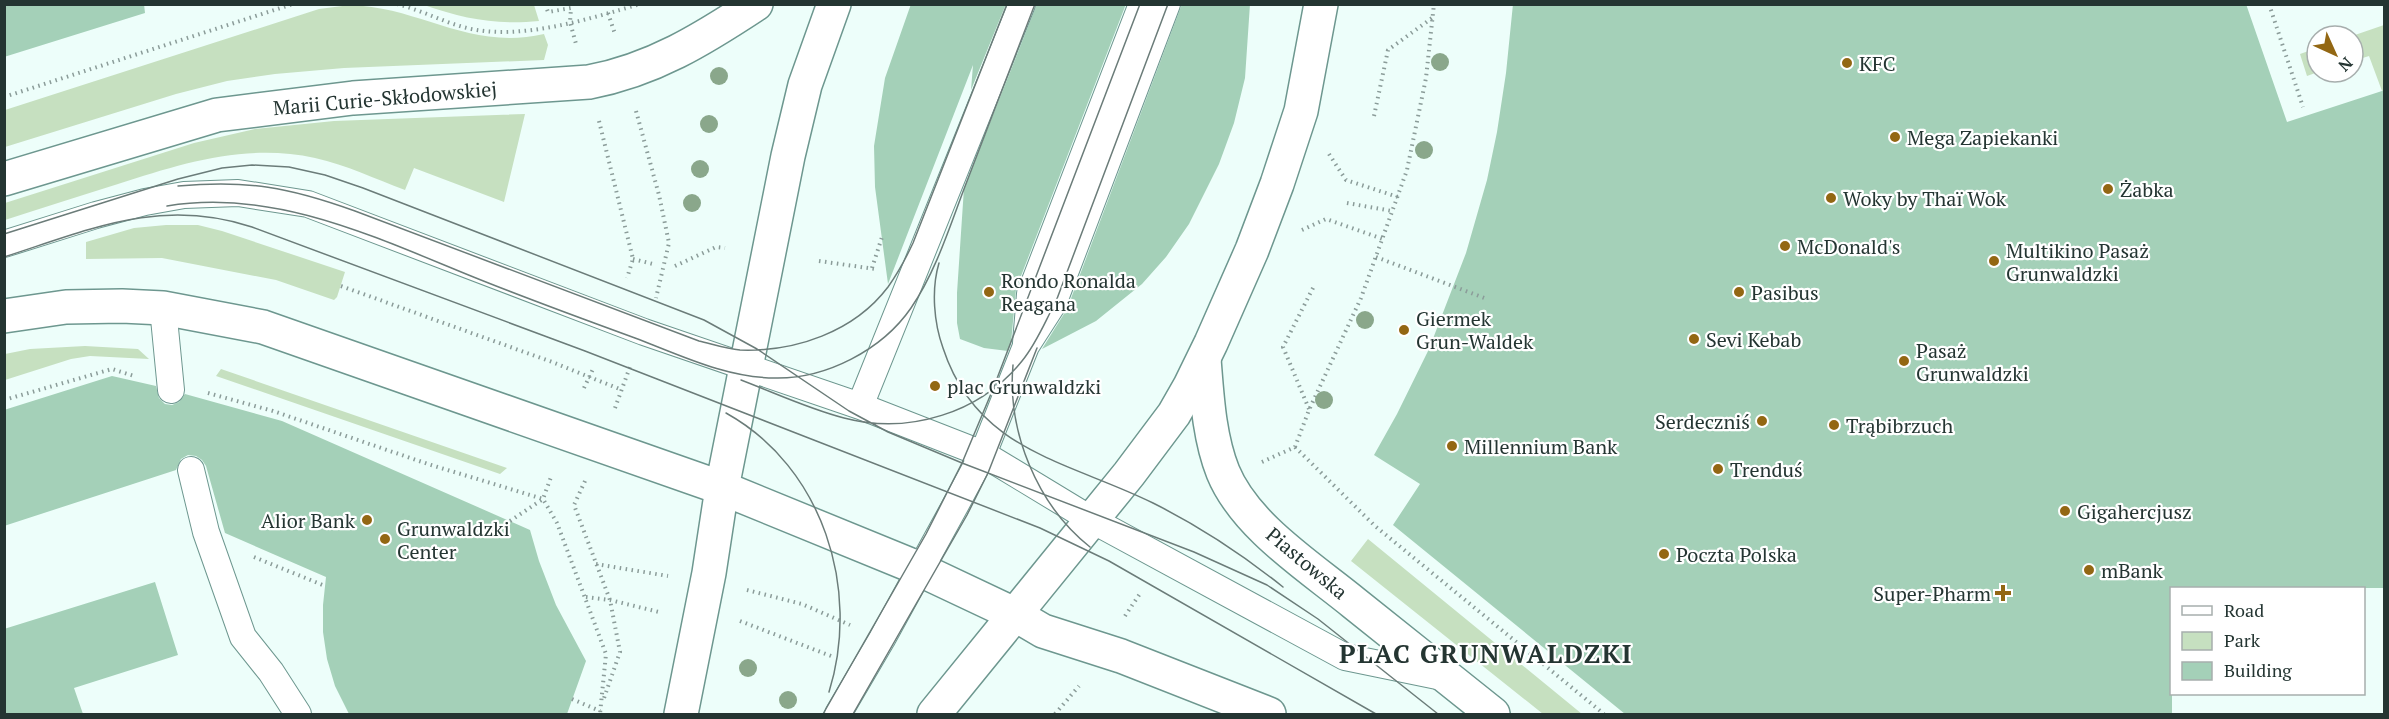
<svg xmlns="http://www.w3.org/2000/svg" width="2389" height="719" font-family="'PT Serif',serif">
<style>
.green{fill:#c6e0c0}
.building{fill:#a4d0b8}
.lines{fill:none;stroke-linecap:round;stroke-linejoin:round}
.service-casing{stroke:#6d978f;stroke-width:28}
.tertiary-casing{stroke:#6d978f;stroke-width:36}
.secondary-casing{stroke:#6d978f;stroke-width:36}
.path{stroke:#8b9c99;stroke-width:4;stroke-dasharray:1.5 4.5;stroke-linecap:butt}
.service{stroke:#fff;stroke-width:26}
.tertiary{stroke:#fff;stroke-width:33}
.secondary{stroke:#fff;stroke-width:33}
.tram{stroke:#6b7c79;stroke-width:1.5}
.tree{fill:#8aa78b}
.poi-dot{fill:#936713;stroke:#fff;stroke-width:2}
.labels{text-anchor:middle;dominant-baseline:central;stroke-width:4.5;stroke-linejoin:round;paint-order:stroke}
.poi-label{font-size:20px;fill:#243532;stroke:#fff;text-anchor:start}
.street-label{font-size:20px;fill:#243532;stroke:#fff}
.district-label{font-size:26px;font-weight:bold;letter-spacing:1.5px;fill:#243532;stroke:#fff}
</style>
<rect width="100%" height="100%" fill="#edfefa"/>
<path class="green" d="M350,5c71,2 119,46 194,29l4,11 -4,15 -200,8 -69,6 -48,7 -51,13 -171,53v-37l314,-101z
M424,5h110l5,16c-43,4 -75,-2 -115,-16z
M2384,25v65l-2,1 -13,-35 -16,5 -1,-25z
M2317,48l1,24 -11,4 -7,-22z
M525,114l-21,88 -90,-34 -9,22c-30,-11 -58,-25 -90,-32 -69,-15 -132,5 -197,26 -38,12 -76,24 -113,36v-17l189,-60 61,-14 79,-8z
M166,225h32l24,6 123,41 -8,25 -3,3 -58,-20 -114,-22 -76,1v-17l48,-14z
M85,346l53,3 11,10 -59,-3 -19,3 -66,21v-26l25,-5z
M221,369l286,99 -7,6 -284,-98z
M1368,539l214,175h-39l-192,-153z"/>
<path class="building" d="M4,4h140l1,9 -141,44z
M911,4h95l-35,86 2,-25 -85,219 -13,-97 -1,-41 11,-68z
M1037,4h89l-110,285 -5,54 -3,8 -24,-3 -24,-9 -3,-16v-30l7,-105z
M1182,4h68l-5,74 -11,45 -15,41 -30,60 -23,33 -24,27 -46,37 -54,28 25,-40z
M1513,4h733l41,118 98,-32v498h-213v126h-547l-232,-189 27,-41 -46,-29 23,-41 32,-65 37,-96 21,-73 10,-48 9,-59z
M112,376l44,10 3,12 6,6 7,1 7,-3 6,-8 97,27 248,109 9,31 17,44 30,56 -19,53h-218l-14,-28 -8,-27 -4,-27v-27l3,-28 -101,-44 -19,-67 -4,-6 -6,-4 -8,-1 -7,4 -5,11 -172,56v-116z
M155,582l23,73 -104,33 9,26h-79v-85z"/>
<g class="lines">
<defs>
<path id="service" d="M4,244l92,-29 49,-13 39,-7 54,-2 70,11 336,128 216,74 123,48 109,66 253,137 102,21
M163,308l8,82
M1026,343l4,-49 112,-290
M860,406l162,-402
M191,470l15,62 37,105 28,35 27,42
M838,714l44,-75 73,-133 28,-52 43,-108 27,-42 114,-300"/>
<path id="tertiary" d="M1204,359c3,37 5,78 19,113 22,54 87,95 131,131 46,37 93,74 139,111
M1014,614l29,17 78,25 148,58"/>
<path id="secondary" d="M4,179l213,-64 136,-17 236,-16c64,-12 114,-43 167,-78
M4,316l62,-9 56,-1 41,2 100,19 459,161 186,76 106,50
M681,714l28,-141 13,-85 66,-332 17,-71 29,-81
M934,714l195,-240 45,-60 16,-28 21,-43 41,-93 25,-66 24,-73 20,-107"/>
</defs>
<use href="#service" class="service-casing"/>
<use href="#tertiary" class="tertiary-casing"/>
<use href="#secondary" class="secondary-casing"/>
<path class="path" d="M397,4c24,6 46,18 70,24 53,13 122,-9 173,-24
M545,4l3,8 23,-4 -1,14 6,22
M2269,4l34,103
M608,13l7,21
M4,97l289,-93
M636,111l23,84 10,48 -13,55
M1374,116l14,-66 44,-32
M599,121l34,138 -6,19
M1329,154l17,26 52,17
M1347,203l45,8
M1302,230l24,-11 57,20
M1376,257l111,42
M633,259l20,5
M819,261l56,8
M675,266l41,-19 9,1
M872,268l10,-31
M341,286l211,76 70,28
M584,388l10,-21
M208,393l65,18 155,53 115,35 14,24 49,131 -6,60
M4,400l108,-31 22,7
M615,408l16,-44
M1309,409l-26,-62 31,-61
M1295,447l80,79 229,188
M1262,462l33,-15 14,-37 52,-112 46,-128 19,-92 8,-74
M585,481l-11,24 36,95 10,52 -17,49
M510,521l33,-22 8,-22
M254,557l71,29
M596,564l72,12
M747,590l55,14 48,21
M586,597l24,3 49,12
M1125,616l16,-24
M740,621l91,35
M572,699l28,12
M1055,714l24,-28"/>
<use href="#service" class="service"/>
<use href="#tertiary" class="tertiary"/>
<use href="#secondary" class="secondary"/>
<path class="tram" d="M178,186c71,-6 110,1 177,25l344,130c13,3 27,8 41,9 55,2 114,-18 148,-63 10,-14 18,-29 25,-44l94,-239
M167,206c106,-18 208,31 304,70 54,22 109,42 164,62 45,17 91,40 140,40 51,1 107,-28 136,-70 24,-35 38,-79 53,-119 23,-61 47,-123 71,-185
M4,234l174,-55 44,-11 30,-3 37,2 36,8 38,13 341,132 53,29 92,62 39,21 74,31 232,89 73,33 51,34 120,95
M4,257c87,-28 157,-60 248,-30l333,124 455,177 69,33 267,153
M939,263c-8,27 -5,60 4,85 34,104 125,113 210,155 46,23 90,52 130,84
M1052,312l116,-308
M1013,365c-6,66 24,140 77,182
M741,380c34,13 68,29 103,38 65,17 136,-5 178,-57 14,-17 22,-37 32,-56
M726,413c97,54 135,176 103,279
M823,714l103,-180 36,-71 31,-74 147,-385
M853,714l114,-199 21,-42 49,-125"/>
</g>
<g class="tree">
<circle cx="1440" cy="62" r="9"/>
<circle cx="719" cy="76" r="9"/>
<circle cx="709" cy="124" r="9"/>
<circle cx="1424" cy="150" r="9"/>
<circle cx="700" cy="169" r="9"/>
<circle cx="692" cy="203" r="9"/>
<circle cx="1365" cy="320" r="9"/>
<circle cx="1324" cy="400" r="9"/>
<circle cx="748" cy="668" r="9"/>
<circle cx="788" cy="700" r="9"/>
</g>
<g class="poi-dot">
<circle cx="1847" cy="63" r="6"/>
<circle cx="1895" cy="137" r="6"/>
<circle cx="2108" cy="189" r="6"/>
<circle cx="1831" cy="198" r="6"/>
<circle cx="1785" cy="246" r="6"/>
<circle cx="1994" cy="261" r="6"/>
<circle cx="989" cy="292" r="6"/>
<circle cx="1739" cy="292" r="6"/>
<circle cx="1404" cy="330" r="6"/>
<circle cx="1694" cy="339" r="6"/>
<circle cx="1904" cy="361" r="6"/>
<circle cx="935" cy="386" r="6"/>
<circle cx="1762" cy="421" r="6"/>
<circle cx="1834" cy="425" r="6"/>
<circle cx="1452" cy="446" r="6"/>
<circle cx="1718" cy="469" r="6"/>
<circle cx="2065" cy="511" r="6"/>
<circle cx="367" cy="520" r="6"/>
<circle cx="385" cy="539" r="6"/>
<circle cx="1664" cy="554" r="6"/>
<circle cx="2089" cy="570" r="6"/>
<path d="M2000 584h6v6h6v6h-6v6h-6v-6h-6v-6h6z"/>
</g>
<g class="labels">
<g class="poi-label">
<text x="1859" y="63">KFC</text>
<text x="1907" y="137">Mega Zapiekanki</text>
<text x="2120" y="189">Żabka</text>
<text x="1843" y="198">Woky by Thaï Wok</text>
<text x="1797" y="246">McDonald's</text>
<text x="2006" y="250">Multikino Pasaż<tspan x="2006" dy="23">Grunwaldzki</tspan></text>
<text x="1001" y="280">Rondo Ronalda<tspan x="1001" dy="23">Reagana</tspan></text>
<text x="1751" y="292">Pasibus</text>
<text x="1416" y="318">Giermek<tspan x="1416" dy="23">Grun-Waldek</tspan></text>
<text x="1706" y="339">Sevi Kebab</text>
<text x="1916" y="350">Pasaż<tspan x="1916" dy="23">Grunwaldzki</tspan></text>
<text x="947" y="386">plac Grunwaldzki</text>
<text x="1750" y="421" text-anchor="end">Serdeczniś</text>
<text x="1846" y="425">Trąbibrzuch</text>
<text x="1464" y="446">Millennium Bank</text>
<text x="1730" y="469">Trenduś</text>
<text x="2077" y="511">Gigahercjusz</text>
<text x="355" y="520" text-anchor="end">Alior Bank</text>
<text x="397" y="528">Grunwaldzki<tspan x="397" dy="23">Center</tspan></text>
<text x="1676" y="554">Poczta Polska</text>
<text x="2101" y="570">mBank</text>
<text x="1991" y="593" text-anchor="end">Super-Pharm</text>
</g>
<g class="street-label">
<text transform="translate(385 98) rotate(-5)">Marii Curie-Skłodowskiej</text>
<text transform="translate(1307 563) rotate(40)">Piastowska</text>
</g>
<g class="district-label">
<text x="1486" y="653">PLAC GRUNWALDZKI</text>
</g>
</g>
<rect width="2389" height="719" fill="none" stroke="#243532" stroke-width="12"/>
<rect x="2170" y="587" width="195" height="108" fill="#ffffff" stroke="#a7aead" stroke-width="1.5"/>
<rect x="2182" y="606" width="30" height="9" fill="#ffffff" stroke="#a7aead" stroke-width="1.5"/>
<text x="2224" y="617" font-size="18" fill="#243532">Road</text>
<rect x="2182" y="632" width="30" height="18" fill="#c6e0c0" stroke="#a7aead" stroke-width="1.5"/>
<text x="2224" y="647" font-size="18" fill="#243532">Park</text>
<rect x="2182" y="662" width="30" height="18" fill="#a4d0b8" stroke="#a7aead" stroke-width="1.5"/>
<text x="2224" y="677" font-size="18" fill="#243532">Building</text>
<g transform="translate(2335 54) rotate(135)"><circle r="28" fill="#ffffff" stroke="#a7aead" stroke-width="1.5"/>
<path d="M0-4.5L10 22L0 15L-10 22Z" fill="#936713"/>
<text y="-9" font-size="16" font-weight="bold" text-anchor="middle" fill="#243532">N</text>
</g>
</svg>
